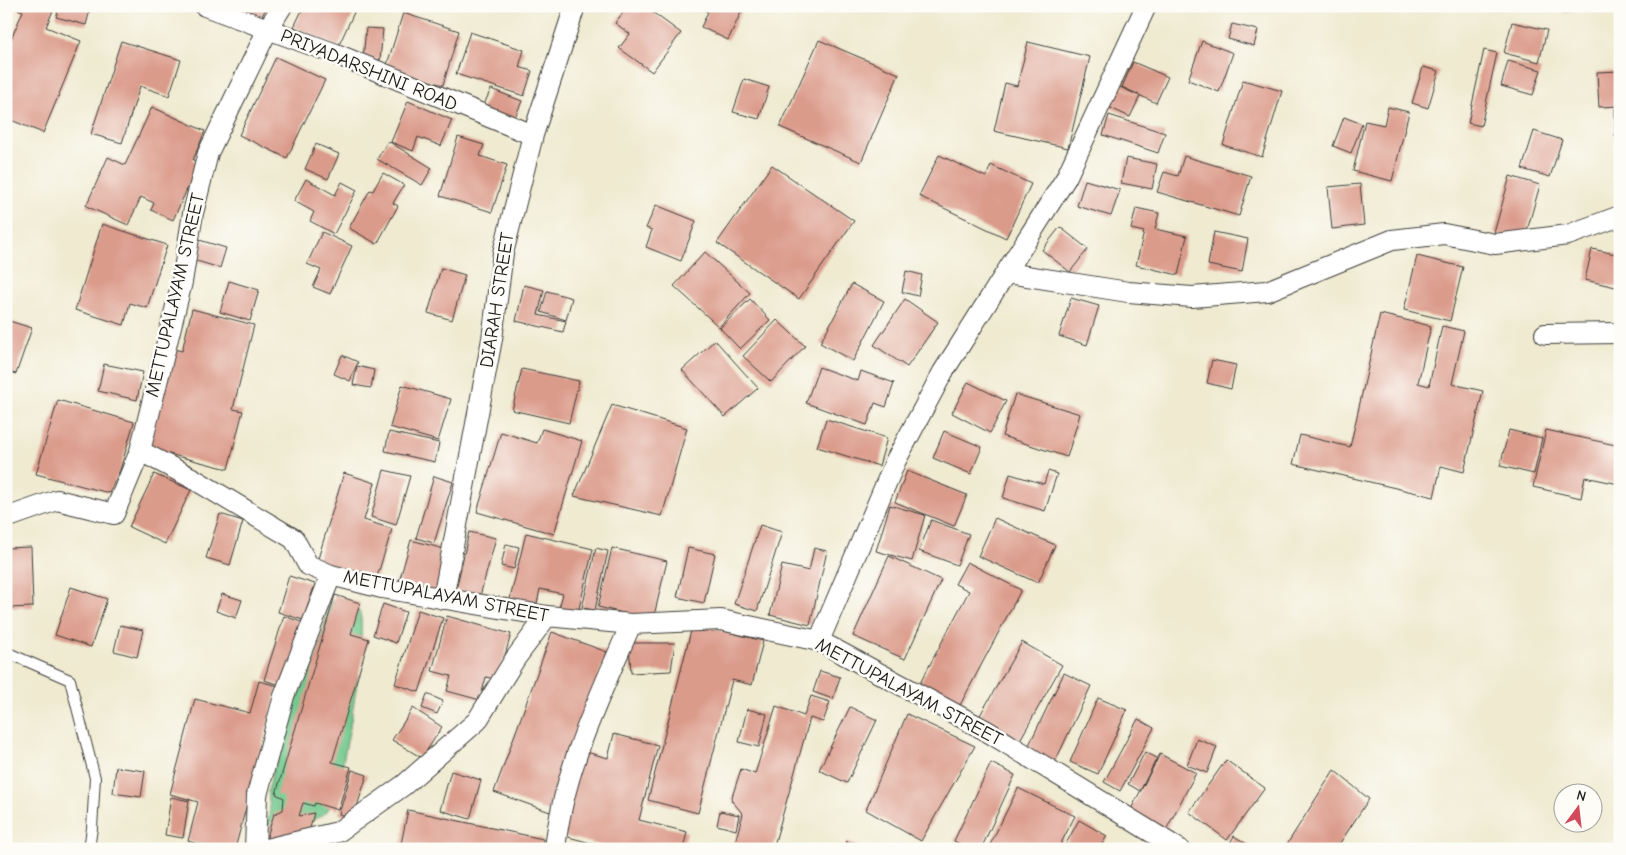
<svg xmlns="http://www.w3.org/2000/svg" width="1626" height="855" font-family="'Comic Neue',sans-serif">
<style>
.green{fill:#72c88d;stroke:#477254}
.building{fill:#db9b8b}
.lines{fill:none;stroke-linecap:round;stroke-linejoin:round}
.service-casing{stroke:#3c3b37;stroke-width:12}
.minor-casing{stroke:#3c3b37;stroke-width:22}
.service{stroke:#fff;stroke-width:10}
.minor{stroke:#fff;stroke-width:20}
.labels{text-anchor:middle;dominant-baseline:central;stroke-width:5;stroke-linejoin:round;paint-order:stroke}
.street-label{font-size:19px;fill:#1c1c1c;stroke:#fdfcf7}
</style>
<rect width="100%" height="100%" fill="#fdfcf7"/>
<filter id="ink" filterUnits="userSpaceOnUse"><feTurbulence type="fractalNoise" baseFrequency=".02" numOctaves="2"/><feDisplacementMap in="SourceGraphic" scale="10" xChannelSelector="R" yChannelSelector="G"/><feConvolveMatrix kernelMatrix="1 2 1 2 8 2 1 2 1" color-interpolation-filters="sRGB"/></filter>
<filter id="wash" filterUnits="userSpaceOnUse"><feTurbulence type="fractalNoise" baseFrequency=".0096" numOctaves="4" result="noise"/><feDisplacementMap in="SourceGraphic" scale="20" xChannelSelector="R" yChannelSelector="G"/><feGaussianBlur stdDeviation="1.12" result="paint"/><feColorMatrix in="noise" values="0 0 0 0 0 0 0 0 0 0 0 0 0 0 0 0 0 1.4 0 .05"/><feComposite in="paint" operator="in"/></filter>
<g filter="url(#wash)">
<rect width="100%" height="100%" fill="#efead0"/>
<path class="green" d="M331,601c9,2 23,2 28,10 11,17 -17,177 -30,197 -1,3 -6,7 -8,8 -9,7 -43,9 -56,11l5,-16 -2,-20 5,-20 20,-64 23,-48z"/>
<g id="blocks">
<path class="building" d="M6,6h6l-6,15z
M18,6h37l-9,21 35,14 -38,92 -37,-15v-67l17,-40 -6,-2z
M60,6h31l-5,19 -30,-8z
M235,6h32l-6,12z
M304,6h53l-19,41 -44,-20z
M628,6h16l37,27 -29,39 -33,-24 11,-14 -15,-11z
M701,6h15l7,3 1,-3h20l-16,34 -27,-13 7,-15 -8,-4z
M822,6h20l-2,5z
M1560,6h17l-12,7z
M403,13l56,18 -16,54 -57,-17z
M1512,22l35,8 -8,32 -35,-9z
M1232,24l26,6 -4,16 -26,-7z
M366,28l17,1 -3,31 -17,-1z
M470,32l54,18 -5,17 13,4 -8,25 -68,-22z
M819,40l80,34 -38,88 -81,-35z
M121,41l60,19 -12,36 -29,-10 -18,57 -31,-9z
M1202,41l31,12 -14,39 -31,-12z
M1028,42l62,15 -22,91 -74,-17 11,-48 12,3z
M1484,50l13,3 -16,73 -13,-3z
M276,57l49,23 -38,78 -48,-23z
M1508,61l33,9 -8,25 -32,-9z
M1133,62l35,15 -12,26 -34,-16z
M1423,67l16,4 -11,37 -16,-5z
M1620,71v35l-21,1 -2,-35z
M744,79l25,8 -10,32 -26,-7z
M1243,80l39,11 -20,66 -39,-12z
M1113,84l27,12 -10,21 -26,-12z
M491,89l31,12 -10,23 -31,-13z
M408,101l44,19 -11,26 -23,-9 -5,14 -22,-9z
M152,107l53,24 -12,29 6,3 -26,57 -22,-10 3,-7 -13,-6 -13,28 -42,-19 22,-49 17,8z
M1388,107l21,5 -17,69 -39,-10 12,-50 19,4z
M1615,108h5v29h-5z
M1109,115l56,18 -7,20 -55,-18z
M1344,117l18,7 -11,29 -18,-7z
M1534,131l28,9 -12,37 -28,-8z
M458,137l26,8 -4,11 27,9 -15,47 -52,-16z
M388,141l44,27 -10,17 -45,-26z
M316,144l23,10 -11,25 -23,-10z
M939,155l47,22 5,-12 40,19 -25,54 -87,-42z
M1184,156l67,20 -12,40 -82,-24 7,-20 14,4z
M1126,158l31,6 -5,25 -31,-6z
M772,165l82,56 -55,78 -82,-56z
M383,173l21,12 -11,18 5,3 -21,38 -28,-16 21,-38 3,1z
M1510,176l30,9 -16,56 -30,-8z
M306,179l29,16 7,-13 15,8 -23,44 -24,-13 4,-9 -20,-11z
M1085,180l35,10 -9,26 -34,-10z
M1360,184l4,41 -32,4 -4,-42z
M656,205l40,16 -15,40 -35,-14 6,-17 -6,-2z
M1136,208l23,5 -4,16 32,7 -9,39 -42,-10 8,-33 -13,-3z
M102,224l65,21 -20,63 -17,-5 -6,22 -49,-15z
M1060,227l28,22 -18,23 -28,-22z
M322,232l30,14 -22,48 -17,-7 8,-17 -14,-6z
M1214,232l34,7 -6,33 -34,-7z
M196,239l30,9 -6,20 -30,-9z
M1592,249l28,6v33l-35,-8z
M705,252l45,41 -31,34 -45,-41z
M1417,256l46,11 -13,54 -46,-11z
M441,268l24,7 -13,45 -24,-7z
M906,271l16,4 -4,21 -16,-4z
M229,281l30,9 -9,31 -30,-9z
M852,284l32,17 -31,60 -33,-18z
M524,285l20,5 -6,25 28,6 -3,11 -47,-11z
M547,291l25,7 -6,22 -25,-8z
M1071,298l28,8 -12,39 -28,-9z
M750,299l20,21 -30,29 -20,-21z
M905,299l33,23 -31,45 -33,-22z
M192,309l62,16 -21,84 10,2 -15,58 -79,-20 25,-100 8,2z
M1380,314l51,12 -13,57 11,3 13,-60 22,5 -12,53 31,7 -19,81 -23,-6 -7,31 -141,-33 7,-29 50,12z
M6,320l26,8 -16,46 -10,-3z
M777,320l28,26 -34,36 -28,-26z
M715,340l43,48 -33,29 -43,-47z
M342,355l16,7 -8,19 -16,-7z
M1212,360l24,5 -5,24 -24,-6z
M104,364l39,8 -6,28 -39,-9z
M357,366l17,4 -3,18 -18,-3z
M819,367l39,14 3,-10 33,12 -8,24 -11,-4 -8,22 -61,-22z
M522,369l57,12 -10,42 -57,-13z
M968,382l38,19 -16,32 -38,-20z
M402,385l49,14 -13,42 -48,-14z
M1015,394l65,20 -13,43 -65,-21z
M58,400l76,22 -14,48 -11,23 -73,-19z
M612,405l75,23 -25,88 -88,-20z
M826,419l61,19 -8,28 -62,-19z
M542,429l40,12 -28,93 -77,-22 24,-80 36,11z
M1509,430l33,8 -8,36 -34,-8z
M1546,430l74,16 -1,38 -34,-7 -4,21 -48,-11z
M944,431l38,16 -11,27 -38,-16z
M389,432l50,11 -4,19 -50,-11z
M384,470l26,6 -14,49 -25,-8z
M907,471l60,24 -13,31 -59,-24z
M1048,471l9,3 -12,37 -42,-13 7,-24 34,10z
M344,473l31,10 -11,37 28,9 -16,51 -59,-18z
M154,474l37,16 -26,54 -36,-17z
M434,476l19,6 -19,61 -18,-5z
M890,505l35,10 -13,46 -36,-10z
M220,514l23,7 -13,44 -24,-7z
M995,518l60,27 -17,38 -60,-27z
M931,520l38,14 -12,31 -38,-14z
M760,525l22,7 -25,79 -23,-7z
M469,532l27,6 -16,58 -24,-6z
M526,533l67,16 -15,64 -19,-5 4,-14 -23,-5 -4,20 -27,-6z
M411,540l37,10 -12,42 -37,-10z
M506,544l13,3 -5,22 -13,-3z
M31,547l2,60 -27,1v-60z
M596,548l12,3 -13,59 -13,-2z
M612,548l55,13 -14,59 -55,-13z
M688,548l27,6 -11,49 -27,-6z
M814,548l13,3 -17,74 -40,-10 12,-50 27,6z
M889,556l52,24 -36,79 -52,-23z
M967,562l54,28 -62,117 -41,-20 51,-96 -14,-7z
M289,576l26,8 -12,36 -25,-8z
M71,587l36,12 -16,48 -36,-12z
M222,594l20,6 -6,18 -20,-7z
M335,595l25,8 -9,31 18,5 -37,123 19,5 -13,43 -23,-7 -1,3 -11,-3 -4,13 15,-3 -5,19 -43,8 8,-26 9,-4 1,-12 -8,-4z
M383,604l23,8 -10,31 -23,-8z
M418,610l25,8 -24,74 -24,-8z
M284,616l20,7 -20,63 -20,-6z
M447,616l64,18 -13,46 -12,-3 -6,23 -33,-9 4,-15 -19,-5z
M693,623l70,18 -11,44 -20,-5 -34,133 -50,-13z
M120,625l23,5 -6,27 -23,-6z
M552,632l55,20 -57,160 -56,-20z
M1022,642l40,23 -42,75 -41,-23z
M629,643h46l-4,28 -40,2z
M820,671l20,6 -7,22 -20,-7z
M1064,673l27,13 -37,78 -28,-13z
M259,681l19,5 -43,163h-20l-27,-8 10,-39 -28,-8 25,-95 55,14z
M427,694l16,7 -6,13 -15,-6z
M811,696l19,6 -7,20 -13,-4 -37,131h-40l10,-35 -12,-14 10,-31 14,5 21,-68 28,10z
M1098,698l29,12 -29,64 -28,-12z
M850,707l27,13 -30,63 -28,-13z
M413,708l29,19 -20,31 -30,-18z
M747,709l20,5 -8,33 -20,-5z
M907,714l68,32 -54,95 -55,-31z
M1138,719l16,9 -34,63 -16,-9z
M614,734l44,11 -19,75 48,12 -4,17h-70l-52,-14 21,-84 26,7z
M1197,739l20,8 -10,26 -20,-8z
M1145,752l12,6 -17,33 -12,-7z
M1160,754l36,19 -30,57 -36,-19z
M1226,760l39,28 -38,52 -38,-28z
M991,763l24,12 -34,74h-12l-15,-8z
M116,767l29,4 -4,26 -28,-4z
M352,770l15,5 -14,44 -14,-5z
M1334,770l35,29 -33,50h-52z
M451,771l30,9 -11,39 -30,-9z
M1018,788l57,28 -17,33h-70z
M171,797l18,4 -6,37 -18,-3z
M408,810l135,29 -2,10h-141z
M720,811l19,4 -3,15 -19,-5z
M1079,820l28,16 -8,13h-36z
M1234,836l21,13h-28z
M847,841l16,8h-19z"/>
</g>
</g>
<g filter="url(#ink)">
<use href="#blocks" fill-opacity="0" stroke="#3c3b37" stroke-width="1"/>
<g class="lines">
<defs>
<path id="service" d="M6,652l64,28 25,98 -3,50 -3,21"/>
<path id="minor" d="M205,6l131,48 197,81
M282,6l-14,23 -60,124 -15,60 -11,69 -42,169 52,27 102,61 14,26 23,10 51,13 165,28 84,8 90,-4 98,21 166,89 194,119
M1007,273l121,19 64,5 75,-6 125,-51 52,-6 51,10 73,-9 52,-19
M1545,334l75,-1
M6,518l51,-18 57,14 26,-63
M443,599l49,-260 11,-86 30,-118 42,-129
M819,641l77,-181 47,-88 123,-194 80,-172
M255,849l2,-54 27,-99 47,-121
M266,849l72,-17 66,-47 73,-64 38,-62 32,-43
M555,849c8,-79 45,-153 76,-225"/>
</defs>
<use href="#service" class="service-casing"/>
<use href="#minor" class="minor-casing"/>
<use href="#service" class="service"/>
<use href="#minor" class="minor"/>
</g>
</g>
<g class="labels">
<g class="street-label">
<text transform="translate(369 70) rotate(22)">PRIYADARSHINI ROAD</text>
<text transform="translate(175 295) rotate(-77)">METTUPALAYAM STREET</text>
<text transform="translate(497 300) rotate(-81)">DIARAH STREET</text>
<text transform="translate(446 596) rotate(11)">METTUPALAYAM STREET</text>
<text transform="translate(909 692) rotate(28)">METTUPALAYAM STREET</text>
</g>
</g>
<rect width="1626" height="855" fill="none" stroke="#fdfcf7" stroke-width="25"/>
<g transform="translate(1578 808) rotate(15)"><circle r="24" fill="#fdfcf7" stroke="#a3a29f"/>
<path d="M0-4L9 19L0 12L-9 19Z" fill="#d1495b"/>
<text y="-8" font-size="14" font-weight="bold" text-anchor="middle" fill="#1c1c1c">N</text>
</g>
</svg>
